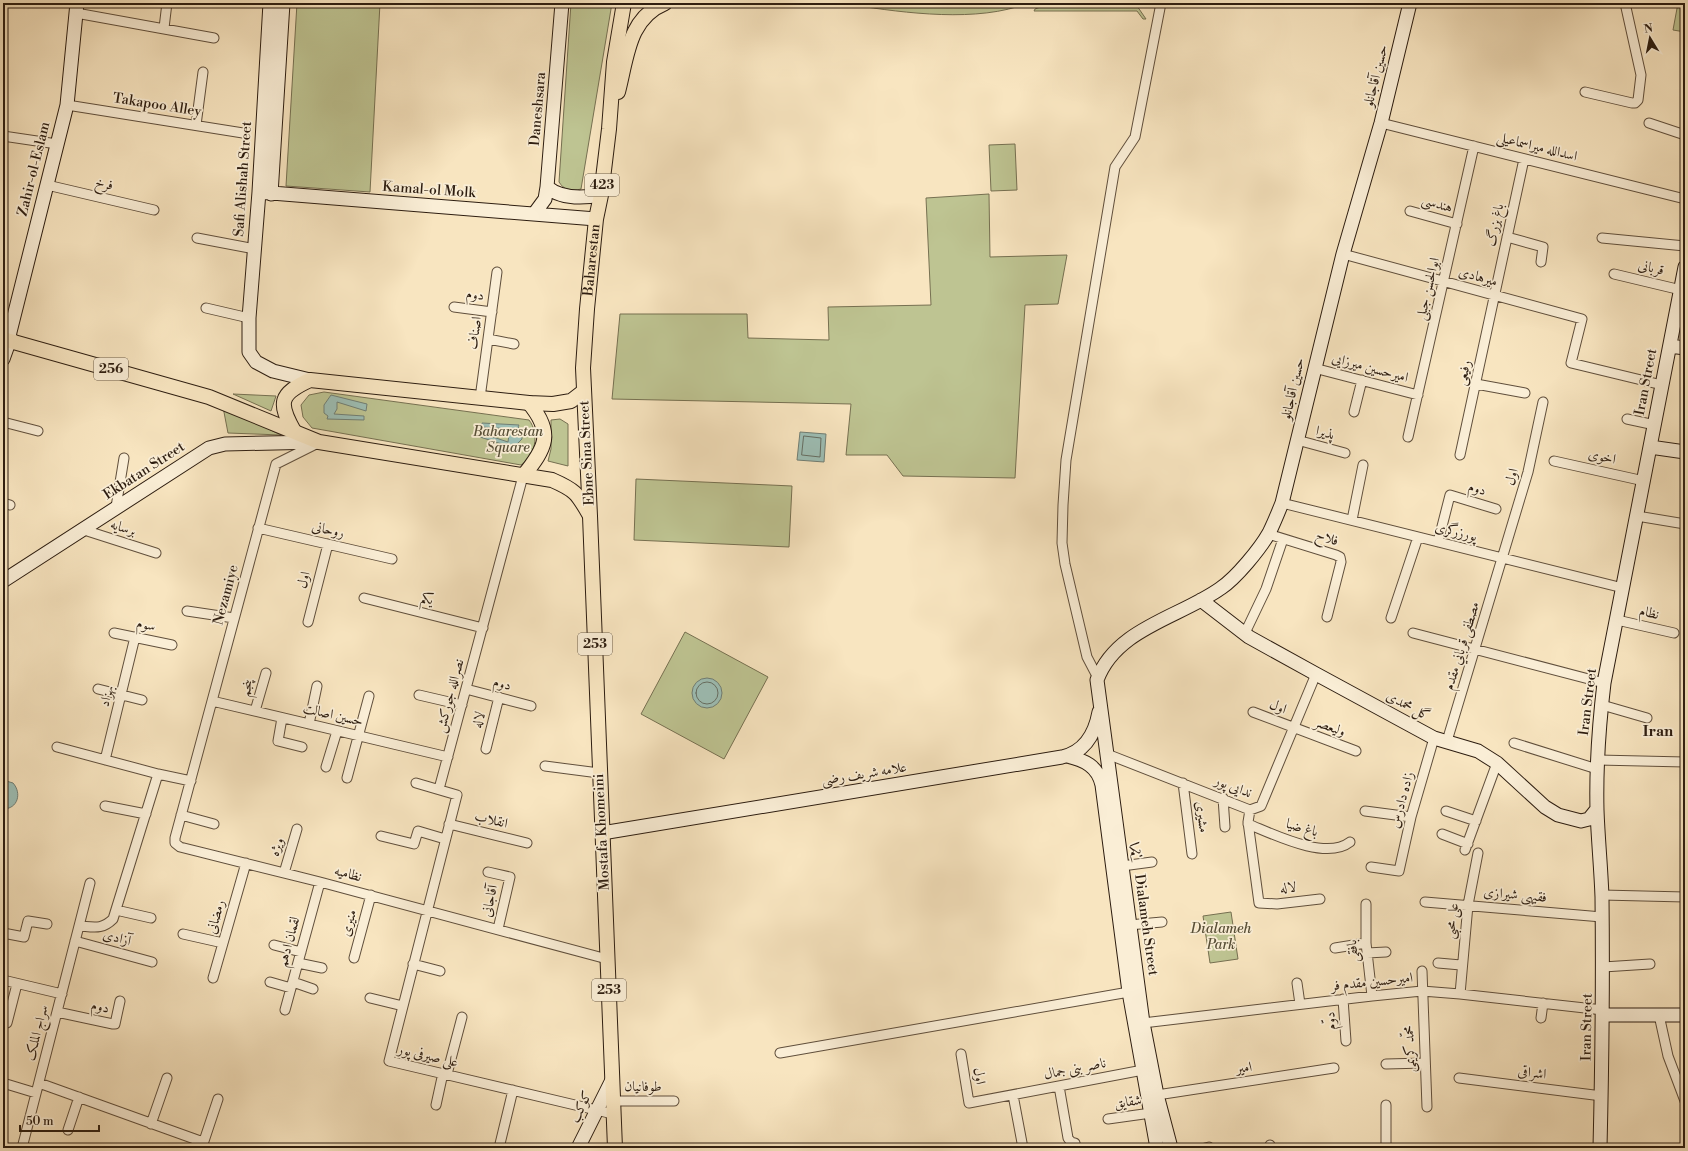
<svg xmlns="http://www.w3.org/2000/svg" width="1688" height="1151" font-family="'Libre Bodoni',Amiri,serif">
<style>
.green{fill:#bec492;stroke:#767051}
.water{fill:#9dbfb6;stroke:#707e74}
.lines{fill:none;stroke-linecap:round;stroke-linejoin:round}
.shore{stroke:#656e63;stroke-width:1}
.street-casing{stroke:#604f3c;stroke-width:11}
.secondary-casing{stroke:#2d1d10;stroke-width:15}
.primary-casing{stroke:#2d1d10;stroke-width:16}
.street{stroke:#faeed6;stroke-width:9}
.secondary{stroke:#faeed6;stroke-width:13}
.primary{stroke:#f8e5c0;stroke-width:14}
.labels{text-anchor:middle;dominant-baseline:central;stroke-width:3.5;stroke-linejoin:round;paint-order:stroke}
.shield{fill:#faeed6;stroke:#6a5c4b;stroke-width:1}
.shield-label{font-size:13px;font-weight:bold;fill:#2d1d10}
.street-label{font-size:14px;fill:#2d1d10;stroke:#faeed6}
.park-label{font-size:14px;font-style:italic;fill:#584f37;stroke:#faeed6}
.neighbourhood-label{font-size:15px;font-weight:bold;fill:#2d1d10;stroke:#faeed6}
</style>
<rect width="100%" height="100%" fill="#f8e5c0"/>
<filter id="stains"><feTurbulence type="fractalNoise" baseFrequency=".005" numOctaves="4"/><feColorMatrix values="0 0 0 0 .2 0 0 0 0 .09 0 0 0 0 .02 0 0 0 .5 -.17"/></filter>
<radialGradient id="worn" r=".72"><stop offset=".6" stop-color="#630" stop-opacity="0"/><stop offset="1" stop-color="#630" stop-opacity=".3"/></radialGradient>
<path class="green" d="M297,3h83l-10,189 -84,-6z
M571,3h41l-31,186c-10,3 -17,1 -22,-7z
M849,3h179c-50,20 -123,10 -175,2z
M1051,3h84l11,16h-3l-6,-8h-103l1,-2z
M1678,3h7v29l-12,-2z
M1015,144l2,46 -26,1 -2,-46z
M989,194l1,63 77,-2 -9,49 -33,1 -10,173 -112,-2 -16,-21h-41l5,-51 -239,-5 8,-85h127l1,24 81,2 -1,-33 103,-2 -5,-107z
M324,392l205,28c11,14 6,36 -8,45l-209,-37 -9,-11 -2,-12 8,-10z
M233,394l43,2 -5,15z
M223,407l58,28 -53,-2z
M560,419l8,5v42l-20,-5 3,-12v-29z
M636,479l156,7 -3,61 -155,-7z
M685,632l83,45 -44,82 -83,-45z
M1231,912l7,47 -28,4 -7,-47z"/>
<path class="water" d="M331,395l36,9 -1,7 -29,-9v7l-3,5 30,2v4l-37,-1 1,-3 -4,-3v-8z
M482,423l37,2 -1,2 3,4 1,8 -8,8v1l-34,-11 1,-4 27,9 1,-7 3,-6 -31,-2z
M800,432l26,2 -2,28 -27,-2z
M692 693a15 15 0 1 1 30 0a15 15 0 1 1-30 0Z
M3,780l10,3c9,10 5,26 -10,26z"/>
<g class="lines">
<path class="shore" d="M804,436l17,2 -1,19 -18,-2z
M696 693a11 11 0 1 1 22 0a11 11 0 1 1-22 0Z"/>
<defs>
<path id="street" d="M76,13l138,25
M164,28l3,-25
M1585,92l47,11h3l3,-3 3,-25 -16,-72
M67,105l176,28
M1381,123l304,76
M1649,123l36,12
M196,125l7,-53
M3,136l54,8
M47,185l107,25
M1410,211l47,13
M1507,237l36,10 -2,15
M197,238l58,11
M1602,238l83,8
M1343,254l239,65 -11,44 91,22
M1614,274l67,16
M454,307l38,5
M206,308l43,10
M488,339l26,5
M1314,368l104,27
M1476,384l49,9
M480,398l17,-126
M1354,412l8,-32
M1627,419l28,6
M3,422l35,9
M1408,437l66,-291
M1297,440l48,13
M316,444l-40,20 -101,374v5l5,4 140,35 287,77
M1460,455l64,-296
M1554,461l90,20
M3,503l7,2
M1282,503l341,85
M116,507l8,-49
M1637,516l48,8
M1352,520l11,-55
M258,528l134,31
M81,529l75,24
M1268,534l68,21 4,2 1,5 -14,55
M1438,542l12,-47 46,14
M364,598l119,30
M187,611l47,7
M1391,618l27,-81
M1617,620l57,13
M308,622l20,-78
M114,633l58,12
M1245,633l21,-44 17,-50
M1413,633l191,50
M1098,678l-11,-21 -22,-93 -3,-21 1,-38 3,-45 49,-293 20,-30 26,-134
M98,689l44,11
M466,689l65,17
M419,695l43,10
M212,701l236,56
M1602,705l45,13
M255,711l11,-38
M1253,712l103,39
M282,718l-4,23 24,6
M309,724l8,-38
M1447,741l81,-269 15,-70
M1514,743l83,26
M57,747l101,27 33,7
M486,749l13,-52
M1107,754l143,56 11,-4 55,-132
M105,760l30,-123
M1598,760l87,2
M545,766l54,7
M326,767l11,-36
M347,778l22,-82
M416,783l41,12 -68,266 224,53
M1183,783l9,71
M439,789l84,-313
M1223,798l2,29
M105,806l41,8
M1250,810l-2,12 11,81 18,1 43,-5
M1365,811l46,6
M1446,811l30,10
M181,815l33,9
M449,824l78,19
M1248,824c25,10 78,37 102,18
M1442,834l26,10
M381,836l33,8 4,-13 27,8
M1465,850l32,-87
M1122,866l30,-4
M1371,867l28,4 12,-54 23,-79
M488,872l22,5 -12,52
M284,873l13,-44
M1602,895l83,2
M1425,902l177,15
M1366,904v39l6,53
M116,910l35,8
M1129,925l33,-3
M79,926c15,1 23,4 34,-7l45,-145
M3,933l21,4 4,-16 19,3
M183,934l40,9
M75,941l77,21
M274,945l27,7
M1335,948l31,-5
M1367,953l19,-1
M354,958l17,-63
M298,963l24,5
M1438,963l23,2
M413,964l27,7
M1603,967l47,-3
M1422,971l5,136
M213,978l33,-115
M3,980l59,14
M270,982l21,6
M293,982l20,7
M1297,983l3,21
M1460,994l8,-89 10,-52
M370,998l33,8
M1343,999l3,42
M285,1010l35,-128
M57,1012l56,12h2l5,-23
M1659,1015l9,41 17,45
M1541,1018l2,-15
M7,1023l10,-39
M1143,1023l229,-27 50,-5 38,3 143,16
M780,1053l349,-61
M961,1054l8,49 174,-33
M1386,1064l39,-1
M447,1074l15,-57
M1459,1078l143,18
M3,1083l33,10
M39,1083l164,59
M1059,1086l9,52 3,4 4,1 1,5
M1013,1095l10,53
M1157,1095l177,-27
M613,1101h61
M436,1105l7,-32
M1108,1119l43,-6
M151,1124l16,-46
M68,1130l11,-33
M1270,1145l1,3
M202,1147l16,-48
M22,1148l68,-265
M499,1148l14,-58
M1205,1148l4,-1
M1386,1148v-43"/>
<path id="secondary" d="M270,3l-11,189 -10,126v34l7,10 17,9 37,9
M547,187c14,12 37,11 54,8
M259,192l337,27
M271,194l12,-191
M534,214l11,-15 2,-12 15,-184
M8,340l59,-235 10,-102
M1670,346l15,2
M3,359l5,-14 5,-4
M1650,447l35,5
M3,581l206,-133 16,-4 93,-2
M1201,600l48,37 67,37 118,64 44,13 19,12 48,44 13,8 23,6 8,-2 8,-10
M1067,756c17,4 31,10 35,29l27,207 28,156
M602,833l460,-76c23,-5 33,-23 37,-45
M1603,1015h82
M578,1148l34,-68
M1171,1148l-14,-53 -14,-72 -46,-343c19,-52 84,-63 124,-92 15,-10 39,-39 48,-55 5,-10 9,-20 13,-30l61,-249 38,-131 29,-120
M1600,1148c2,-84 3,-167 2,-251 -1,-29 -4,-58 -5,-87 -1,-42 2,-85 7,-127l81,-416"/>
<g id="primary">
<path d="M618,92c9,-34 10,-74 47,-89"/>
<path d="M3,339l206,58 110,45 233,38c23,10 25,13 37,34"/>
<path d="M294,431c-16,-28 -15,-37 16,-51l219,23 24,1 18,-3 13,-10"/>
<path d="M523,476c23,-28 31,-43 6,-73"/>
<path id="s1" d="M615,1148l-25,-632 -7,-148 4,-59 9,-90 5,-24 8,-66 5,-67 10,-59"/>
</g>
</defs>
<use href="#street" class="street-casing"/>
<use href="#secondary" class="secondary-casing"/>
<use href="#primary" class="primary-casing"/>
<use href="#street" class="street"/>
<use href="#secondary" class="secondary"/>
<use href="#primary" class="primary"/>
</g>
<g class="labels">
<g class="shield">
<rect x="585" y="174" width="34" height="22" rx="3"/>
<rect x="94" y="358" width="34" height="22" rx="3"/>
<rect x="578" y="633" width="34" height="22" rx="3"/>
<rect x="592" y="979" width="34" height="22" rx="3"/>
</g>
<g class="shield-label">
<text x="602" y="185">423</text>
<text x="111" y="369">256</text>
<text x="595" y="644">253</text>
<text x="609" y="990">253</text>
</g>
<g class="street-label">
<text transform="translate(1376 76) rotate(-76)">حسین آقاجانلو</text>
<text transform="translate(157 105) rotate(9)">Takapoo Alley</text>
<text transform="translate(538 109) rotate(-85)">Daneshsara</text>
<text transform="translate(1537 147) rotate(14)">اسدالله میراسماعیلی</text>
<text transform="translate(34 169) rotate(-76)">Zahir-ol-Eslam</text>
<text transform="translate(243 179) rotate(-86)">Safi Alishah Street</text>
<text transform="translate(104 184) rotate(13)">فرخ</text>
<text transform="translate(429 190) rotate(4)">Kamal-ol Molk</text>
<text transform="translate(1437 204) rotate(16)">هندسی</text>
<text transform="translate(1495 225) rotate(-78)">باغ بزرگ</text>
<text stroke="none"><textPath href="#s1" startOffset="889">Baharestan</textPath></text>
<text transform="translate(1651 268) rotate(13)">قربانی</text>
<text transform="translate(1478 277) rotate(16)">میرهادی</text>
<text transform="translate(1428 289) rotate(-77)">ابوالحسن جبلی</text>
<text transform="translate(475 295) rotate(7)">دوم</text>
<text transform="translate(475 333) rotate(-82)">اصناف</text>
<text transform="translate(1370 368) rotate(15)">امیرحسین میرزایی</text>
<text transform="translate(1464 373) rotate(-78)">رفیعی</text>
<text transform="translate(1646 382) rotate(-79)">Iran Street</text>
<text transform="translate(1293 389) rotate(-77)">حسین آقاجانلو</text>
<text transform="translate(1325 433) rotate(15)">پذیرا</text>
<text transform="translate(587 453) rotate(-93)">Ebne Sina Street</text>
<text transform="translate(1602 457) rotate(13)">اخوی</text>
<text transform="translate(144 471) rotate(-33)">Ekbatan Street</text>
<text transform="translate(1512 477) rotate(-75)">اول</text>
<text transform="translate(1477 489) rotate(16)">دوم</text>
<text transform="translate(123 528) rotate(18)">برسایه</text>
<text transform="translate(328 530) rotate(13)">روحانی</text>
<text transform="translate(1456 532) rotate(14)">پورزرگری</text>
<text transform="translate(1327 538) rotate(19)">فلاح</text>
<text transform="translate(304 580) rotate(-76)">اول</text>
<text transform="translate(226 595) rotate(-75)">Nezamiye</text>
<text transform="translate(427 599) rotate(14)">یکم</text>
<text transform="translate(1649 613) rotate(13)">نظام</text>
<text transform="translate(146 625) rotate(12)">سوم</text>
<text transform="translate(1462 646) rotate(-73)">مصطفی قرباني مقدم</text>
<text transform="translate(502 684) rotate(15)">دوم</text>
<text transform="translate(247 688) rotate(-75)">پنجم</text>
<text transform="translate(107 696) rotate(-76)">بهزاد</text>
<text transform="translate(450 696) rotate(-75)">نصرالله جورکش</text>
<text transform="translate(1588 702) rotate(-83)">Iran Street</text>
<text transform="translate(1408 706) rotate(28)">گل محمدی</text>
<text transform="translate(1278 707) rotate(22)">اول</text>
<text transform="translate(333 715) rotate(13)">حسین اصالت</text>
<text transform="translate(479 720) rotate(-76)">لاله</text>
<text transform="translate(1330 727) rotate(20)">ولیعصر</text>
<text transform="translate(864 774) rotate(-9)">علامه شریف رضی</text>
<text transform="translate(1233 787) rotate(21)">ندایی پور</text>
<text transform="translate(1402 800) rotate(-75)">زاده دادرس</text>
<text transform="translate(1202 817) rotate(83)">مشیری</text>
<text transform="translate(491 820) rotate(14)">انقلاب</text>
<text transform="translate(1302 828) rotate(16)">باغ ضیا</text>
<text transform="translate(602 832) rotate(-93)">Mostafa Khomeini</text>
<text transform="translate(277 847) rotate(-73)">ویژه</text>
<text transform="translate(1135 850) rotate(-8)">یکم</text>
<text transform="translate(348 874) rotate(15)">نظامیه</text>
<text transform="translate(1288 888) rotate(-6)">لاله</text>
<text transform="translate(1515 895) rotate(5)">فقیهی شیرازی</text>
<text transform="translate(490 901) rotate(-78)">آقاجانی</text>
<text transform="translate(216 917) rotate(-74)">رمضانی</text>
<text transform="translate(1452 921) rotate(-83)">علی محبی</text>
<text transform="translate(349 923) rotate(-75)">منیری</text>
<text transform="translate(1146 925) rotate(82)">Dialameh Street</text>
<text transform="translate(117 938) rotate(15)">آزادی</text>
<text transform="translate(289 942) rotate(-75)">لقمان ادهم</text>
<text transform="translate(1353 951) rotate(-95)">بافقی</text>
<text transform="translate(1372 982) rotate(-6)">امیرحسین مقدم فر</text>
<text transform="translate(100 1007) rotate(12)">دوم</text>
<text transform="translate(1331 1021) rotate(-95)">دوّم</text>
<text transform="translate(1587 1027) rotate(-89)">Iran Street</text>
<text transform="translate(37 1033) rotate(-76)">سراج الملک</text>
<text transform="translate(1410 1049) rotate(-92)">محمّد کریمی</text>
<text transform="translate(428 1056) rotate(13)">علی صیرفی پور</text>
<text transform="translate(1244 1068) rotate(-9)">امیر</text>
<text transform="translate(1075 1069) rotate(-11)">ناصر بنی جمال</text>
<text transform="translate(1532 1073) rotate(7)">اشراقی</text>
<text transform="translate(979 1076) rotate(81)">اول</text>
<text x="643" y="1087">طوفانیان</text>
<text transform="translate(1128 1102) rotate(-8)">شقایق</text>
<text transform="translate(581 1107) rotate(-64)">کوکب</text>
</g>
<g class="park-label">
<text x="508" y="432">Baharestan<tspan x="508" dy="16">Square</tspan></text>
<text x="1221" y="929">Dialameh<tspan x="1221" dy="16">Park</tspan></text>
</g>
<g class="neighbourhood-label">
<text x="1658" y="731">Iran</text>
</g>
</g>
<rect width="1688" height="1151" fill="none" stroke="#f8e5c0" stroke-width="16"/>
<rect x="4" y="4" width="1680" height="1143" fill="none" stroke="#2d1d10" stroke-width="2"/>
<rect x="8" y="8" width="1672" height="1135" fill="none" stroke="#2d1d10"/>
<g transform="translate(1650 38) rotate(350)" stroke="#faeed6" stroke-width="3" paint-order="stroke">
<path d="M0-3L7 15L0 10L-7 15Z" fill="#2d1d10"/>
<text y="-6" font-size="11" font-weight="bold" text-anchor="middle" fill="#2d1d10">N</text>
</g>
<path d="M20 1125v6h79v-6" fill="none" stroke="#2d1d10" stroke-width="2"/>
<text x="26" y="1125" font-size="12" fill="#2d1d10" stroke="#faeed6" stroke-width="3" paint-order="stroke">50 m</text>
<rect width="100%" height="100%" filter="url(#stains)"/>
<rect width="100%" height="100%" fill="url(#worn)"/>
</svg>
